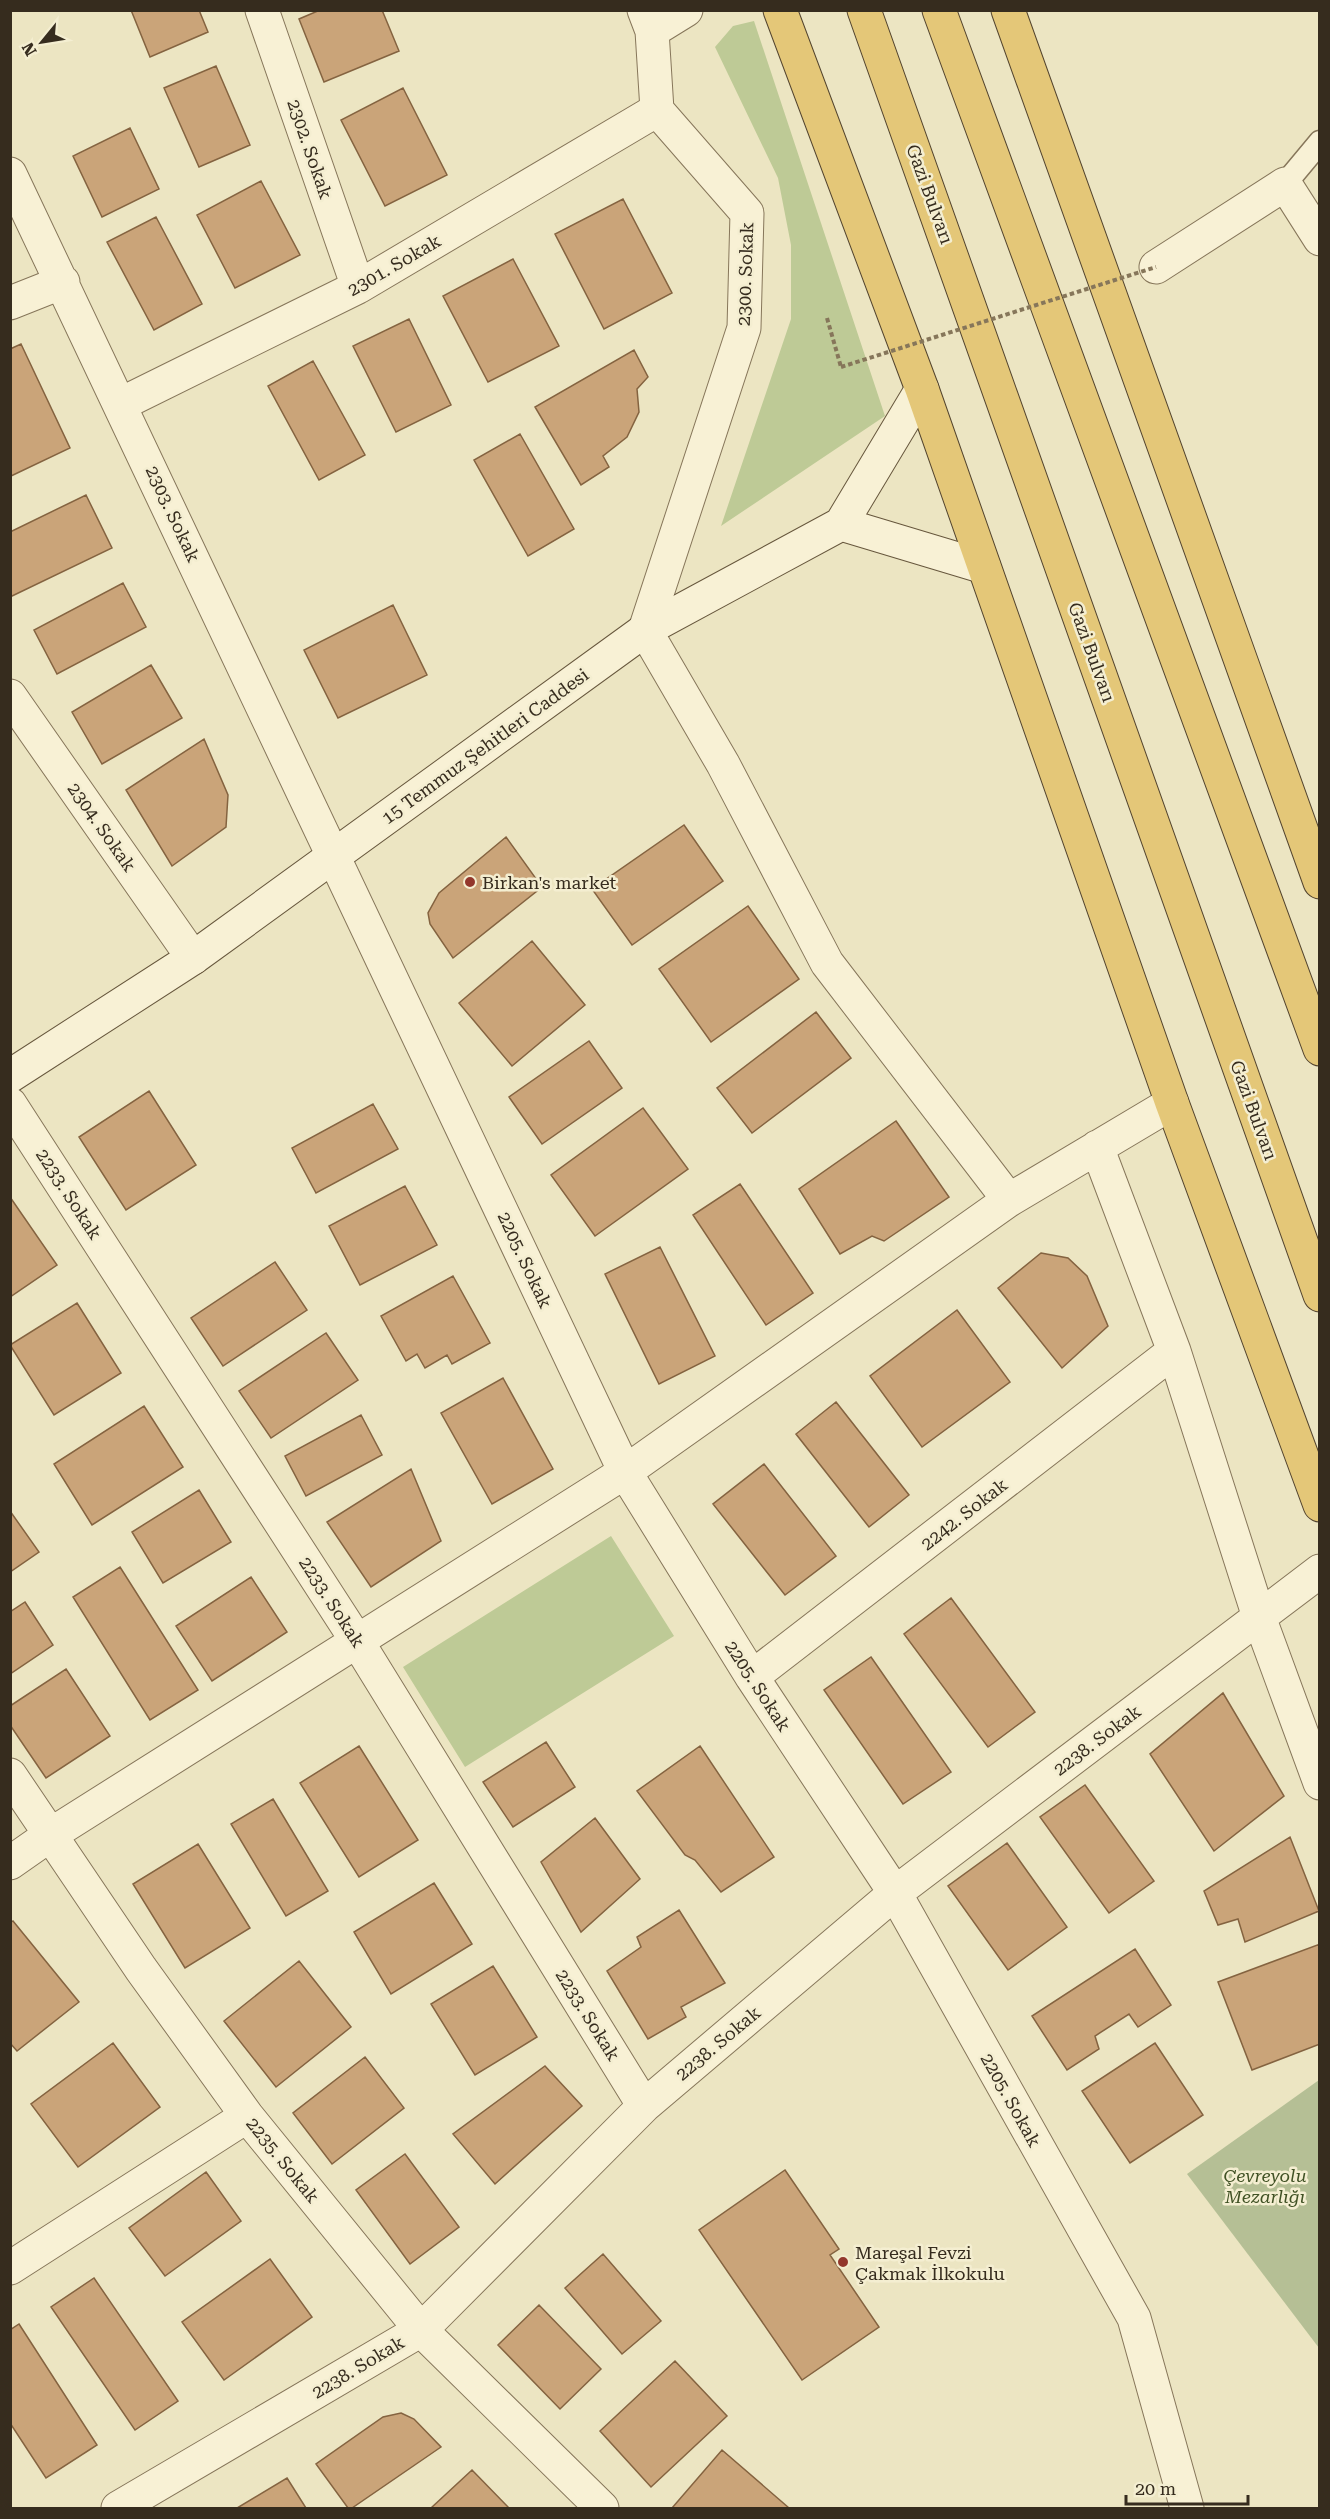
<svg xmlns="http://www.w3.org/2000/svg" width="1330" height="2519" font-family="'Roboto Serif',serif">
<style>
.green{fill:#beca96}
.cemetery{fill:#b5bf95}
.building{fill:#caa479;stroke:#846340;stroke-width:1.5}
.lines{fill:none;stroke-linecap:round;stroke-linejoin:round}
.service-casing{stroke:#86765a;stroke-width:25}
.minor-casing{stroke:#86765a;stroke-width:35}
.secondary-casing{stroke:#67573d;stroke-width:35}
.trunk-casing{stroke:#53442e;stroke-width:35}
.path{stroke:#86765a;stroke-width:4;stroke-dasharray:4.5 3;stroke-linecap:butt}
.service{stroke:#f8f1d5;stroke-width:22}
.minor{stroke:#f8f1d5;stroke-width:33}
.secondary{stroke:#f8f1d5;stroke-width:33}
.trunk{stroke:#e4c778;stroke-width:33}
.path-bridge{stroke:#86765a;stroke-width:4;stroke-dasharray:4.5 3;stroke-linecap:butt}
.poi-dot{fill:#93372c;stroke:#f4eed1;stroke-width:2}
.labels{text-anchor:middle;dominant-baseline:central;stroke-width:5;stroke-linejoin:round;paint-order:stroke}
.street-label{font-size:18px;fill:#362c1e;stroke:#f4eed1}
.poi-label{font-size:18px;fill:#362c1e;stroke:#f4eed1;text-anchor:start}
.park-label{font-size:18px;font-style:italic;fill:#415225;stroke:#f4eed1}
</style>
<rect width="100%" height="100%" fill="#ece5c2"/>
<path class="green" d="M754,21l131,395 -164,110 70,-207v-74l-13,-67 -63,-131 18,-21z
M611,1536l63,100 -209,131 -62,-100z"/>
<path class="cemetery" d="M1319,2080v268l-132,-174z"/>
<path class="building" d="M131,10h68l9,22 -58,25z
M320,10h62l17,41 -75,31 -25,-63z
M216,66l34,79 -51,22 -35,-79z
M403,88l44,87 -62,31 -44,-86z
M130,128l29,61 -57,28 -29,-61z
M261,181l39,74 -65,33 -38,-73z
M623,199l49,94 -68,36 -49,-95z
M156,217l46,87 -48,26 -47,-88z
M513,259l46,87 -71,36 -45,-86z
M409,319l42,86 -55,27 -43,-86z
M21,344l49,104 -59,28 -1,-127z
M634,350l14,27 -11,12 2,23 -12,25 -24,19 6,11 -28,18 -46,-78z
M313,361l52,94 -46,25 -51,-94z
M520,434l54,95 -46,27 -54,-96z
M86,495l26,53 -102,49v-65z
M123,583l23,44 -89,47 -23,-44z
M393,605l34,70 -89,43 -34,-68z
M151,665l31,53 -80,46 -30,-52z
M204,739l24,56 -2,32 -54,39 -46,-76z
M684,825l39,56 -91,64 -40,-56z
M506,837l36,50 -89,71 -23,-34 -2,-11 11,-20z
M748,906l51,73 -88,63 -52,-73z
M532,941l53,64 -73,61 -53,-63z
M816,1012l35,46 -99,75 -35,-45z
M589,1041l33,47 -80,56 -33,-47z
M149,1091l47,74 -70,45 -47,-73z
M373,1104l25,45 -82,44 -24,-45z
M643,1108l45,61 -93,67 -44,-61z
M896,1121l53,76 -65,44 -12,-5 -32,18 -41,-65z
M740,1184l73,109 -47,32 -73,-110z
M405,1186l32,59 -77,40 -31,-59z
M10,1197l47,68 -47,32z
M660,1247l55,109 -56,28 -54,-110z
M1041,1253l27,5 19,18 21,50 -46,42 -64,-80z
M275,1262l32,48 -84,56 -32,-48z
M453,1276l37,67 -38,21 -5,-9 -22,13 -8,-14 -11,7 -25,-45z
M77,1303l44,70 -67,42 -44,-70z
M957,1310l53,72 -88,65 -52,-71z
M326,1333l32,47 -87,58 -32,-47z
M503,1378l50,91 -61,35 -51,-91z
M836,1402l73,93 -40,32 -73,-93z
M144,1406l39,61 -91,58 -38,-61z
M361,1415l21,40 -76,41 -21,-40z
M764,1464l72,92 -51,39 -72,-91z
M411,1469l30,72 -70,46 -44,-65z
M199,1490l32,52 -68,41 -31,-51z
M10,1511l29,41 -29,20z
M120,1567l78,123 -48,30 -77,-123z
M251,1577l36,55 -75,49 -36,-55z
M951,1598l84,114 -47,35 -84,-113z
M25,1602l28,43 -43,29v-62z
M871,1657l80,115 -48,32 -79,-114z
M66,1669l44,67 -64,42 -36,-53v-19z
M1223,1693l61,103 -70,55 -64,-97z
M546,1742l29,45 -62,40 -30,-45z
M359,1746l59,94 -59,37 -59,-94z
M700,1746l74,111 -53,35 -26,-32 -10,-5 -48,-64z
M1085,1785l69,96 -45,32 -69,-96z
M273,1799l55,92 -42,25 -55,-92z
M595,1818l45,61 -59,53 -40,-70z
M1290,1837l29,74 -74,31 -7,-23 -20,6 -14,-34z
M1007,1843l60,84 -59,43 -60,-84z
M198,1844l52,84 -65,40 -52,-84z
M434,1883l38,61 -81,50 -37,-62z
M679,1910l46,73 -44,24 5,10 -38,22 -41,-68 34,-24 -4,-10z
M13,1921l66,81 -62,49 -7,-8v-120z
M1320,1944v100l-68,26 -34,-88z
M1135,1949l36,56 -33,22 -9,-13 -34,22 4,13 -32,21 -35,-54z
M299,1961l52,66 -75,60 -52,-66z
M493,1966l44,71 -62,38 -44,-71z
M113,2043l47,64 -82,60 -47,-63z
M1155,2043l48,72 -73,48 -48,-72z
M365,2057l39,51 -72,56 -39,-51z
M545,2066l37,40 -87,78 -42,-50z
M405,2154l54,73 -49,37 -54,-74z
M785,2170l54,79 -9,6 49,72 -77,53 -103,-150z
M206,2172l35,49 -76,55 -36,-48z
M603,2254l58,67 -39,33 -57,-66z
M270,2259l42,58 -88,63 -42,-58z
M94,2278l84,123 -43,29 -84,-123z
M539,2305l62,64 -41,40 -62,-64z
M19,2324l78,121 -51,33 -36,-55v-93z
M675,2361l52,55 -76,71 -51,-56z
M401,2413l13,6 27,28 -89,61h-4l-32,-44 67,-47z
M722,2450l67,58h-117z
M472,2470l37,38h-78z
M287,2478l19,30h-69z"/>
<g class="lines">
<defs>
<path id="service" d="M1285,184l35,-42"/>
<path id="minor" d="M262,10l96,277
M644,10l8,21 5,79 90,103 -3,115 -99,302 78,134 104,199 182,237
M652,31l34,-21
M10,174l615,1298 127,205 143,216 239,425 53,190
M1156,267l129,-83 35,55
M10,303l53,-21
M121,404l237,-117 299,-177
M10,696l183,262
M10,1104l347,537 287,465
M1097,1147l77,204 85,266 61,166
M752,1677l422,-326
M10,1775l131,194 106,147 174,214 181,178
M10,1863l40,-28 575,-363 384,-272 163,-97
M10,2268l237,-152
M118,2508l303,-178 223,-224 251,-213 425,-322"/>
<path id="secondary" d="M841,524l143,43
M10,1076l183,-118 452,-328 196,-106 81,-135"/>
<path id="trunk" d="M780,10l142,379 250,714 148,402
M864,10l456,1285
M939,10l381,1039
M1008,10l312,872"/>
</defs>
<use href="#service" class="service-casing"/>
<use href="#minor" class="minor-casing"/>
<use href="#secondary" class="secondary-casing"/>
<use href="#trunk" class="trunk-casing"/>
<path class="path" d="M827,318l14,49"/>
<use href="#service" class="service"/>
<use href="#minor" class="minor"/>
<use href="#secondary" class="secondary"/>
<use href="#trunk" class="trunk"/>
<path class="path-bridge" d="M841,367l315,-100"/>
</g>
<g class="poi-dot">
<circle cx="470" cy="882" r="6"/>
<circle cx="843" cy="2262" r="6"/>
</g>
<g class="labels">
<g class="street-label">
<text transform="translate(310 149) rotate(71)">2302. Sokak</text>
<text transform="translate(930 194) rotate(70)">Gazi Bulvarı</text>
<text transform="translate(394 265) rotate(-30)">2301. Sokak</text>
<text transform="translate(745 274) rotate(-88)">2300. Sokak</text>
<text transform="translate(173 514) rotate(65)">2303. Sokak</text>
<text transform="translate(1092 652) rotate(70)">Gazi Bulvarı</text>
<text transform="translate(485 746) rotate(-36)">15 Temmuz Şehitleri Caddesi</text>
<text transform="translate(102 827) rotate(55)">2304. Sokak</text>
<text transform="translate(1254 1110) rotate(70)">Gazi Bulvarı</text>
<text transform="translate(69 1194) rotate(57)">2233. Sokak</text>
<text transform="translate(525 1260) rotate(65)">2205. Sokak</text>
<text transform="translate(964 1514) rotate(-38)">2242. Sokak</text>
<text transform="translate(332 1602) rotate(57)">2233. Sokak</text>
<text transform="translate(758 1686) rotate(57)">2205. Sokak</text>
<text transform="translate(1097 1740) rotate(-37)">2238. Sokak</text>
<text transform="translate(588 2015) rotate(58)">2233. Sokak</text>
<text transform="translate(718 2043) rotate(-40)">2238. Sokak</text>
<text transform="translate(1011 2100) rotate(61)">2205. Sokak</text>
<text transform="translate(283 2160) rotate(51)">2235. Sokak</text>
<text transform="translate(358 2367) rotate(-31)">2238. Sokak</text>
</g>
<g class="poi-label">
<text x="482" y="882">Birkan's market</text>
<text x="855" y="2252">Mareşal Fevzi<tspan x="855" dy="21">Çakmak İlkokulu</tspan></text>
</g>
<g class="park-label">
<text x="1265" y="2175">Çevreyolu<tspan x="1265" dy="21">Mezarlığı</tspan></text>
</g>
</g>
<rect width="1330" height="2519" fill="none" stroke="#362c1e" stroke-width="24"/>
<g transform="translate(42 42) rotate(240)" stroke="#f4eed1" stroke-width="4.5" paint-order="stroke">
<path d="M0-4.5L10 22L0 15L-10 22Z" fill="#362c1e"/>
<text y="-9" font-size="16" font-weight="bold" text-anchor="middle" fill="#362c1e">N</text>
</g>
<path d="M1126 2495v9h122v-9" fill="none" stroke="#362c1e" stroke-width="3"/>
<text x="1135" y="2495" font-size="18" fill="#362c1e" stroke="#f4eed1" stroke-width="4.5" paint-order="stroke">20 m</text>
</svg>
